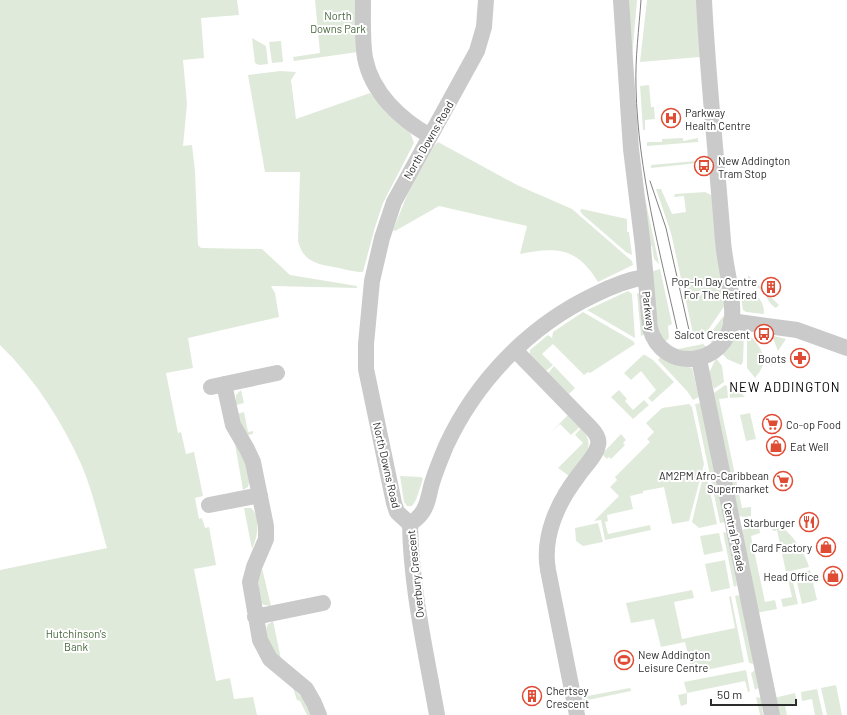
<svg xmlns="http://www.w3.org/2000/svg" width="847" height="715" font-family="Barlow,sans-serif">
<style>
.green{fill:#e0eadb}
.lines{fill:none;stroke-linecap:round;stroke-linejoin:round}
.minor{stroke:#cacaca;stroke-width:16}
.tram{stroke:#828282;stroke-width:1}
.labels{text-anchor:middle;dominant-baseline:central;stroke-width:4;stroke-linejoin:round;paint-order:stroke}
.park-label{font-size:11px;fill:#47673c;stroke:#fff}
.poi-label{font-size:11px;fill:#2d2d2d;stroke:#fff;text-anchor:end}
.street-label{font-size:11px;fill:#2d2d2d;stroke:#fff}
.quarter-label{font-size:13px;letter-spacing:1px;fill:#000;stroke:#fff}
</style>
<rect width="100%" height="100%" fill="#fff"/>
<path class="green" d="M0,0h237l2,15 -38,3 3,40 -21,2 4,44 -4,42 9,-1 3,26 3,74 3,3 61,1 28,26 67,11v2l-86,-2 4,7 4,24 -91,21 5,30 -27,5 12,60 3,-1 5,22 8,-2 9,44 -8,2 4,21 3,-1 3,10 4,-1 7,38 -22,4 22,112 14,-3 4,21 19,-2 4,18h-257v-145l107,-22c-8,-27 -14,-56 -25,-82 -20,-45 -47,-87 -82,-121z
M315,0h44l-1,52 -64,9 -1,-4 27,-4z
M626,0h11l-5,58z
M647,0h52l1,57 -60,5z
M252,38l14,8 2,18 -9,1 -4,-2z
M281,41l2,21 -11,1 -3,-21z
M280,71l16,1 -5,8 5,39 74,-26 17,18 23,21 4,11 -31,60 -8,24 -12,45c-8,0 -16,-2 -24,-4 -20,-4 -35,-4 -41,-27l2,-69h-35l-17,-97z
M649,85l2,22h3l1,12 -10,1v10h-2l-3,-44z
M683,138v3l15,-3v4l-51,4v-4h15v-3z
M438,142l79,43 55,24 60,52 1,4 -35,17c-21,-35 -42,-35 -78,-28l7,-28 -88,-20 -44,25 -2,-1 15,-37 26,-47z
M707,150l1,12 -57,6v-3l56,-5z
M656,189h5l11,25 14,-2 -2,-16 -10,1 1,-3 30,-2 8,4 12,109 -19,28 -4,4 -8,1 -23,-105z
M645,198l14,66 -5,-5 -2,-13 -5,-2z
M582,209l45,10v13h2l3,23 -6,-3 -44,-38 -2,-4z
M660,269l12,55 -4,2 1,12 -4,4 -6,-9 -9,-61z
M748,275l31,30 -3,3c-11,-6 -8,-20 -28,-24z
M628,291l4,3 3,44 -48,-28z
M740,291c15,1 24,7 24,23l-18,-2 -3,-2z
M637,293l3,1 5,40 -4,2z
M583,312l50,29 2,3 -45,29 -2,-1 -4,3 -31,-31 -11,10 11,11 -7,6 -16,-17v-4l18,-15 4,3 1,-6z
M725,314v12l-13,17 -4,-5 1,-3z
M744,333l-1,29 -2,3 -14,-6 -5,-6 11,-16z
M747,334c9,6 19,19 16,30 -1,5 -5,10 -8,14l-8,-10z
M774,336l12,3 -8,12 -5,-13z
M703,344l5,4 -21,4 -9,-3z
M643,355h2l8,5 21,22 -22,20 -4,-4 8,-8 -15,-19 -10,9 -7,-7z
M660,357l32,11 7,29 -6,3 -6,-9 -29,-31z
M716,358l6,8 2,16 -10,7 -5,-16z
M554,366l21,22 -6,6 -21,-21z
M725,385l2,1 1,12 -9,1 23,109 9,-1v9l-7,1 -5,-1 -25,-123z
M729,386l8,3 8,8 -15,1z
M241,390l3,13 -8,2v-10z
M619,390l8,9 -2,2 8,9 11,-10 5,5 -16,14 -22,-22z
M701,403l24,119 -5,1 -25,-119z
M689,404l3,3 12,57 -15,57 -17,3 -8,-37 -21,4v2l-13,3 3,13 -26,6 1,6 -3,1 3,12 42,-9 1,5 -46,10 -4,-20 -7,1 25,-25 -9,-9 7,-7 -2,-3 35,-35 -3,-3 7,-7 -8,-9 16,-15z
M244,412l4,20 5,-1v3l-5,1 -6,-8 -5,-13z
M750,413l6,26 -10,2 -6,-26z
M568,415l12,12 -9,8 -11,-11 -9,8z
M581,428c18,19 0,31 -12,48l-11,-8 25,-25 -8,-8z
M621,434l5,6 -3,3 2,2 -14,14 -2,-2 -2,2 -5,-5z
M235,444c8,11 17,30 13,43l-5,3z
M705,468l12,56 -18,4 -7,-6z
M400,476l21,1 2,2 -7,21 -4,6h-5l-3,-4z
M244,508h7c11,10 6,30 1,41z
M773,522c14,4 33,31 36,45l-23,5 -9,-42 -3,1 -5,-4z
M598,523l5,19 -20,4 -7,-5 -1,-13z
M756,525l3,1 1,7 -9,3 14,66 10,-2 2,9 -21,4 -14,-83z
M723,532l4,1 10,52 -3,2z
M719,533l4,18 -19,4 -4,-19z
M725,560l5,28 -19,4 -6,-28z
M262,568l9,38 -7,-1 -3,-2 -3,-22z
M810,570l7,30 -15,4 -7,-30z
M791,574l7,30 -15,3 -2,-8 11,-2 -5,-22z
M692,590l2,8 -20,4 8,37 53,-11 -6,-31 2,-1 13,66 -52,11 -7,-31 -24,5 -7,-28 -23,4 -5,-20z
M738,595l3,3 13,66 -5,-1 -14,-67z
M273,621l8,38c-9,-8 -17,-22 -14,-34z
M746,670l4,21 -2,1 -3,-11 -58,12v11l-6,2 -3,-11 9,-2 -3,-11z
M755,670l3,18 -3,2 -4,-17z
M836,685l6,30h-15l-6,-27z
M293,688l10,11 8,16h-4l-7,-14 -3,-1z
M630,688l1,3 -48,10 -1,-4z
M817,689l6,26h-8l-3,-16 -10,2 -1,-9z
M795,693l2,10 -12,2 2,10h-10l-3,-17z
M756,697l5,1 2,17h-3z"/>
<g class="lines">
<path class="minor" d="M363,0c0,19 -1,40 2,58 7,35 35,61 65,78
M621,0l10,149 12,98 7,81c12,46 77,39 82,-9 2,-25 -7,-52 -9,-78 -6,-80 -15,-160 -19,-241
M731,321l66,9 50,18
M515,350l75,77c5,5 10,11 8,18 -2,11 -14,22 -20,31 -20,26 -36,60 -30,94l29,145
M699,359l73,356
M224,384l9,41 14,24 6,13 13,64v13l-12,28 -4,15 10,58 10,19 36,30 8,14 5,12
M211,387l66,-14
M209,505l51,-10
M410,524l-13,-12 -3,-9 -28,-134v-25l6,-63 10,-43 12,-36 83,-151 7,-24 2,-27
M255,617l68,-14
M437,715c-11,-63 -26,-126 -27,-191 4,-3 8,-6 11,-10 7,-8 8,-21 11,-31 4,-13 9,-25 14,-37 30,-65 83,-120 148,-151 16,-8 32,-15 51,-18"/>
<path class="tram" d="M641,0c-2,29 -6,58 -5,88 2,83 24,165 42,245
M650,181l16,47 23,102"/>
</g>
<defs>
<symbol id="hospital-ring" viewBox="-11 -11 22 22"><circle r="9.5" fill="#fff" stroke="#e04b33" stroke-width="1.5"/><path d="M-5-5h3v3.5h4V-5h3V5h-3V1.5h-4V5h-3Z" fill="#e04b33"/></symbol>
<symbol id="bus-ring" viewBox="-11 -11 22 22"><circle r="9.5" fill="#fff" stroke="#e04b33" stroke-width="1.5"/><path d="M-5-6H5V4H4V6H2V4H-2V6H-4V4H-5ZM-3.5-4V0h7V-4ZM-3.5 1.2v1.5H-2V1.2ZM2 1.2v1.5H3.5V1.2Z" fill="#e04b33"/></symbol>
<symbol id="building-ring" viewBox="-11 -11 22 22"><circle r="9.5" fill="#fff" stroke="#e04b33" stroke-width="1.5"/><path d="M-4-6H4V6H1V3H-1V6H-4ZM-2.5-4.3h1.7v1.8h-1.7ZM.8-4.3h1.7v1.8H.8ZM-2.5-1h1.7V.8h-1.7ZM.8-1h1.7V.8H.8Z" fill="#e04b33"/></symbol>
<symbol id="pharmacy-ring" viewBox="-11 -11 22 22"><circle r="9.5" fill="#fff" stroke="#e04b33" stroke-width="1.5"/><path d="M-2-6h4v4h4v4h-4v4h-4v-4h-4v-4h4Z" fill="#e04b33"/></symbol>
<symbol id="supermarket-ring" viewBox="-11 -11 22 22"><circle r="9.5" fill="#fff" stroke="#e04b33" stroke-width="1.5"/><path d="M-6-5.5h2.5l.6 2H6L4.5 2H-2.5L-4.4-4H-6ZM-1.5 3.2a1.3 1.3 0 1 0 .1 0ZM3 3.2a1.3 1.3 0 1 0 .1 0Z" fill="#e04b33"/></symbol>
<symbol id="shop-ring" viewBox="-11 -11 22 22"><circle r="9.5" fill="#fff" stroke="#e04b33" stroke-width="1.5"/><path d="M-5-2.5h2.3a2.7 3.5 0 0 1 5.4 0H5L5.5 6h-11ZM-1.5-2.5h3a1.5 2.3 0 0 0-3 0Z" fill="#e04b33"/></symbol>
<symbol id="restaurant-ring" viewBox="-11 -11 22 22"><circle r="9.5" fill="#fff" stroke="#e04b33" stroke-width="1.5"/><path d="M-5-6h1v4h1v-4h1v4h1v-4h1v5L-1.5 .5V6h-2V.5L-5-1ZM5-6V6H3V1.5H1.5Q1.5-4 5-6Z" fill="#e04b33"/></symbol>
<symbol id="stadium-ring" viewBox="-11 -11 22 22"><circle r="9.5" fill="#fff" stroke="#e04b33" stroke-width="1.5"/><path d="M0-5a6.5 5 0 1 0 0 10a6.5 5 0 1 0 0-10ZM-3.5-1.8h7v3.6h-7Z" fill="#e04b33"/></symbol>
</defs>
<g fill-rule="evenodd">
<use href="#hospital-ring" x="660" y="107" width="22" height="22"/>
<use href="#bus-ring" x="693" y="155" width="22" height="22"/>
<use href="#building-ring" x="760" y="276" width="22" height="22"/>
<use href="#bus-ring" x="753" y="323" width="22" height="22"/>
<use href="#pharmacy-ring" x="789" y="347" width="22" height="22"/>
<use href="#supermarket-ring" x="761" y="413" width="22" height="22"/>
<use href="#shop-ring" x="765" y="435" width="22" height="22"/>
<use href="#supermarket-ring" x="772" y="470" width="22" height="22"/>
<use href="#restaurant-ring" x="798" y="511" width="22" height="22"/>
<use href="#shop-ring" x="815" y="536" width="22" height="22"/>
<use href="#shop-ring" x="822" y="565" width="22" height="22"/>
<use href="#stadium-ring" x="613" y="649" width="22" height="22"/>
<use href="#building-ring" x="521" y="685" width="22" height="22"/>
</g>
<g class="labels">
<g class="park-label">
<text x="338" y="15">North<tspan x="338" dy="13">Downs Park</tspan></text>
<text x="76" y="633">Hutchinson's<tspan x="76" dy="13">Bank</tspan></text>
</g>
<g class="poi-label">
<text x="685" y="112" text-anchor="start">Parkway<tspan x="685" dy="13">Health Centre</tspan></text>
<text x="718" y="160" text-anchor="start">New Addington<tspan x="718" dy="13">Tram Stop</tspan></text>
<text x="757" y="281">Pop-In Day Centre<tspan x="757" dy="13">For The Retired</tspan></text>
<text x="750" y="334">Salcot Crescent</text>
<text x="786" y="358">Boots</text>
<text x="786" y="424" text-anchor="start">Co-op Food</text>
<text x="790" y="446" text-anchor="start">Eat Well</text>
<text x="769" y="475">AM2PM Afro-Caribbean<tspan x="769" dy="13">Supermarket</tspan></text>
<text x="795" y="522">Starburger</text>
<text x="812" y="547">Card Factory</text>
<text x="819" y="576">Head Office</text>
<text x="638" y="654" text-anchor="start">New Addington<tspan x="638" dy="13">Leisure Centre</tspan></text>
<text x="546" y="690" text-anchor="start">Chertsey<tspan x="546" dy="13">Crescent</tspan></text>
</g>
<g class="street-label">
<text transform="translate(428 140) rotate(-60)">North Downs Road</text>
<text transform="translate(649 311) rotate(83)">Parkway</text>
<text transform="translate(387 465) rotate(77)">North Downs Road</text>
<text transform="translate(735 537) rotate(78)">Central Parade</text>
<text transform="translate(415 574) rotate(-96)">Overbury Crescent</text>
</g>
<g class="quarter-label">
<text x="785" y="387">NEW ADDINGTON</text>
</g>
</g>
<path d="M711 699v6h85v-6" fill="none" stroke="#2d2d2d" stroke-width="2"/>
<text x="717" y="699" font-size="12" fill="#2d2d2d" stroke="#ffffff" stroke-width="3" paint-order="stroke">50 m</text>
</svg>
